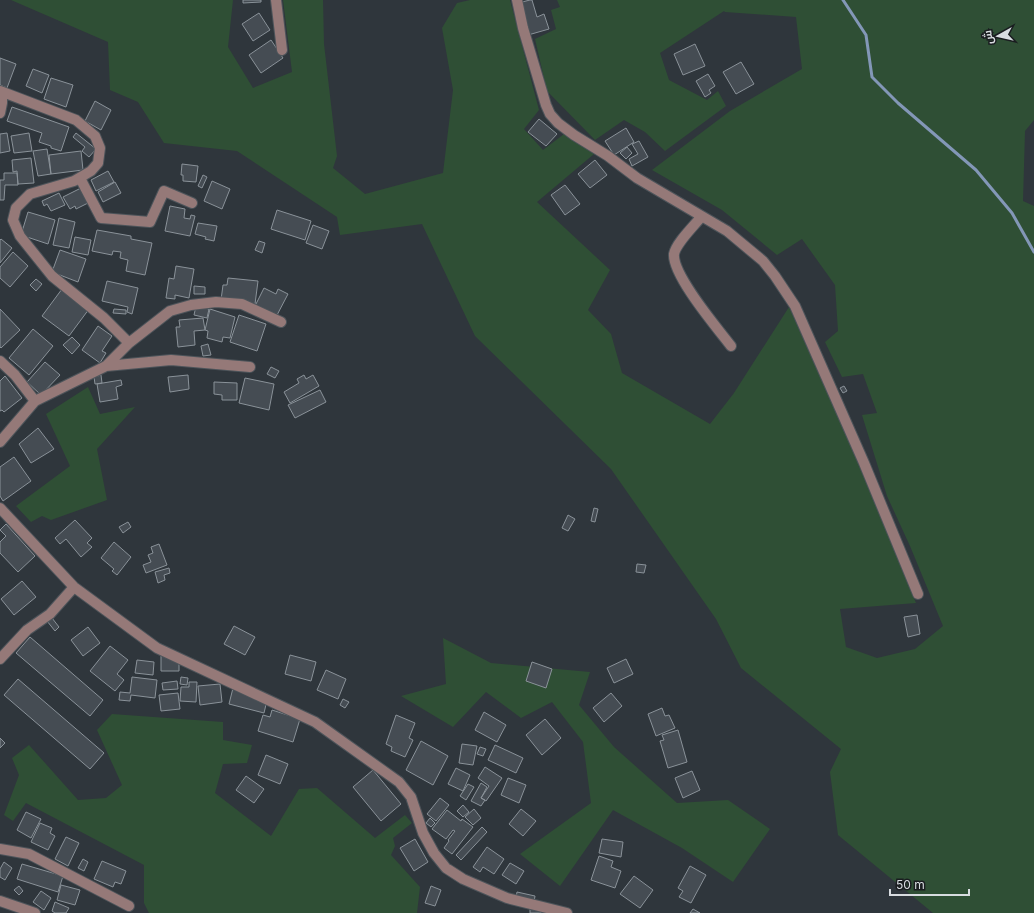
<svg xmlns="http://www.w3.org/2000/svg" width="1034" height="913" font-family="Inter,Cairo,sans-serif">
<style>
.green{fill:#2f4f35}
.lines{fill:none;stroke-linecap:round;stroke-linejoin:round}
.stream{stroke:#8397b7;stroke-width:3}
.building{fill:#454c53;stroke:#8a9299}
.minor-casing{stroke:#4d545a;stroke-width:12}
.minor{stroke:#957978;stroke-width:10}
</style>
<rect width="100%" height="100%" fill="#2f363c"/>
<path class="green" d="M11,0h222l-5,47 25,41 39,-16 -9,-72h40l1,44 13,112 -4,12 32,26 78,-21 10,-83 -11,-62 15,-25 13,-3h40l29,110 -15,19 19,21 21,-16 30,20 -57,48 73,68 -22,40 23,24 11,39 88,51 24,-31 55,-86 63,141 64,155 -76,6 6,38 31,11 38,-9 28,-23 -33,-80 -23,-50 -25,-81 15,-2 -14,-39 -21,3 -17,-35 13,-11 -3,-46 -33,-46 -25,16 -55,-45 -70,-40 78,-59 72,-42 -6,-52 -71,-5 -1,-1 -64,42 9,27 38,20 11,-9 8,15 -61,45 -20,-19 -21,-12 -29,20 -48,-49 -12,-52 21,-10 -5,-19 9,-3 -3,-7h477v120l-9,11 -2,70 11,5v707h-101l-95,-78 -8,-63 11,-23 -100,-81 -25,-49 -105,-150 -136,-133 -53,-112 -82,11 -3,-18 -100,-66 -73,-8 -26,-41 -28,-12 -2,-48z
M88,387l12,27 35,-7 -38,42 10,51 -56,20 -9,-4 -11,6 -15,-16 54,-40 -24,-52z
M443,638l48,25 99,9 -11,33 35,42 63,56 51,-3 42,29 -37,53 -51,-34 -69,-38 -53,76 -40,-32 71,-51 -8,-61 -31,-40 -31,16 -35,-26 -33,35 -52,-31 45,-12z
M112,714l111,8v18l29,5 -5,18 -24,1 -8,29 56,43 28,-47 18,-1 58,50 30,-23 7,8 -19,15 2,8 -4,9 29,32 -3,26h-268l-5,-10v-38l-118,-62 -13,18 -9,-6 15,-40 -7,-17 17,-13 49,55 28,-2 16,-13 -25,-55z"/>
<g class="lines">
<path class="stream" d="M843,0l23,35 6,42 26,26 78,67 36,43 22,39"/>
</g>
<path class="building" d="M243,0h18v2l-18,1z
M530,0h2l5,17 7,-3 5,15 -21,6 -10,-32z
M259,13l11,17 -17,11 -11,-17z
M271,40l12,18 -22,15 -12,-18z
M695,44l10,22 -22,9 -9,-21z
M0,58l16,6 -9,24 -7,-3z
M741,62l13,22 -18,10 -13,-22z
M33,69l16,6 -7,18 -16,-7z
M708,74l7,12 -6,4 2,3 -6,4 -9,-16z
M51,78l22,7 -7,22 -22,-8z
M95,101l16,9 -10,20 -16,-9z
M12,107l57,20 -8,24 -10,-3v-2l-12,-4 3,-9 -35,-12z
M539,119l18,15 -11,12 -18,-14z
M626,128l8,14 -20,13 -9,-14z
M7,133l3,18 -10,2v-19z
M29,133l3,18 -18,2 -3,-17z
M76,133l20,16 -7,8 -7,-6 3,-4 -12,-10z
M639,141l9,16 -16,9 -3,-7 9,-5 -6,-10z
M627,147l5,6 -6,6 -6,-6z
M47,149l4,25 -13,2 -5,-25z
M81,151l2,19 -32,4 -2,-19z
M31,158l3,25 -16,1 -1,-13 -4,1 -1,-12z
M595,160l12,15 -17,13 -12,-14z
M182,164l16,2 -2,16 -13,-1v-6h-2z
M108,171l6,11 -18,9 -5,-11z
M4,173h13l1,12h-13l-1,15h-4v-20h4z
M203,175l4,2 -5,11 -4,-2z
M212,181l18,8 -8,20 -18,-8z
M115,182l6,11 -18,9 -5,-10z
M565,185l15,19 -15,11 -14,-20z
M81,188l7,15 -12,6 -1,-3 -5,3 -7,-12z
M59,193l6,12 -14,6 -4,-7 -3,2 -2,-5z
M170,206l15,3 -1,9 6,1 1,-4 4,1 -5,20 -25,-5z
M277,210l34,11 -6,19 -34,-11z
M28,212l27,8 -7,24 -27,-9z
M59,218l16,4 -6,26 -16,-3z
M198,223l19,3 -3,15 -9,-2 1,-2 -11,-3z
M313,225l16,6 -7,18 -16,-6z
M97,230l34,6v3l21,4 -7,32 -19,-4 2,-11 -8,-2 1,-6 -8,-1 -1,4 -20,-4z
M75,237l16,3 -3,15 -16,-3z
M1,239l11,9 -12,15v-23z
M259,241l6,2 -3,10 -7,-3z
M60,250l26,9 -8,23 -26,-10z
M13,252l15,14 -18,21 -10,-9v-11z
M176,266l18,3 -5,29 -14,-3v4l-9,-1 3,-20 5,1z
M228,278l30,3 -3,23 -34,-4 2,-15h4z
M36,279l6,5 -6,7 -6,-6z
M107,281l31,7 -6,26 -5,-2 1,-5 -26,-6z
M194,286l11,1v7h-11z
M264,288l12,6 2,-5 10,5 -12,23 -21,-11z
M62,289l27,20 -20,27 -27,-20z
M196,306l13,3 -2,9 -13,-3z
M0,309l20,21 -19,18 -1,-1z
M114,309l12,1v4l-13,-1z
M210,309l25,8 -5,21 -7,-1 -1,5 -15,-4 1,-7 -3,-1z
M239,315l27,9 -9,27 -27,-9z
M203,318l2,12 -11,1 1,14 -17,2 -2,-20h4l-1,-7z
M98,326l14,10 -10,15 4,2 -6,10 -18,-13z
M33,329l20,17 -24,29 -20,-17z
M72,337l8,8 -8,9 -9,-9z
M208,344l3,11 -8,1 -2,-10z
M45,362l15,13 -19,20 -14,-13z
M271,367l8,4 -4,7 -8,-4z
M101,375l1,8 -7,1 -1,-7z
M188,375l1,14 -19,3 -2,-15z
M304,375l2,4 7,-4 6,11 -29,17 -6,-11 15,-9 -2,-4z
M5,376l17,22 -18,14 -2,-2 -2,1v-30z
M245,378l29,6 -5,26 -30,-7z
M121,380l1,5 -6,2 2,12 -18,3 -3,-18z
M214,382l23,1v17h-15v-5l-8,-1z
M844,386l3,5 -4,2 -3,-5z
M320,390l6,12 -31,16 -7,-13z
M38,428l16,21 -23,14 -12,-19z
M14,457l17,24 -28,20 -3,-5v-29z
M594,508l4,1 -3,13 -4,-1z
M568,515l7,4 -7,12 -6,-3z
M75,520l17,18 -5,5 5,4 -11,10 -15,-18 -6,5 -5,-6z
M128,522l3,5 -8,6 -4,-6z
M6,524l29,32 -17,16 -18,-19v-11l6,-6 -6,-6z
M114,542l17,15 -14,18 -5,-4 2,-2 -13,-11z
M159,544l8,21 -21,8 -3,-8 8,-3 -3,-7 5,-2 -2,-6z
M637,564l9,1 -2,8 -8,-1z
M169,568l1,5 -6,2 1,5 -7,3 -3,-11z
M22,581l14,16 -22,18 -13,-16z
M917,615l3,19 -12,3 -4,-20z
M52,618l7,9 -4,4 -8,-10z
M234,626l21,11 -10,18 -21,-11z
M88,627l12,16 -17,13 -12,-16z
M30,637l73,63 -13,16 -74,-63z
M110,646l18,14 -11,14 7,6 -9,11 -25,-20z
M179,655v16h-18v-15z
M290,655l26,7 -5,19 -26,-7z
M626,659l7,15 -19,9 -7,-15z
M137,660l17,2 -1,13 -18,-2z
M532,662l20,7 -6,19 -20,-7z
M326,670l20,9 -8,20 -21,-9z
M132,677l25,3 -2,18 -24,-3 -1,6 -11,-1 1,-8 10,1z
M181,677l7,1 -1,7 -7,-1z
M18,679l86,74 -14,16 -86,-74z
M177,681l1,8 -15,1 -1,-7z
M189,682h8l-1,20 -16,-1 1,-14h8z
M220,684l2,18 -22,3 -2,-19z
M233,688l35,8 -4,17 -35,-9z
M178,693l2,16 -19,2 -2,-16z
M611,693l11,13 -18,16 -11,-14z
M343,699l6,3 -4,6 -5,-3z
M662,708l3,8 4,-1 6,13 -19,8 -8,-22z
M272,710l28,9 -7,23 -35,-11 5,-16 7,2z
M484,712l22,13 -9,17 -22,-12z
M396,715l19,8 -6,15 4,2 -8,17 -14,-6 1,-4 -6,-3z
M545,719l16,19 -19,17 -16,-20z
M678,730l9,32 -19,6 -8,-27 4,-1 -2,-5z
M0,738l5,5 -5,5z
M421,741l27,15 -15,29 -27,-15z
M462,744l15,2 -4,19 -14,-2z
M495,745l28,13 -7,15 -28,-13z
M480,747l6,2 -3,7 -6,-2z
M266,755l22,9 -8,20 -22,-9z
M485,767l17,11 -16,23 -5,-3 8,-12 -11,-8z
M456,768l14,7 -7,16 -15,-7z
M373,770l28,34 -20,17 -28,-34z
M692,771l8,19 -17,8 -8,-20z
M246,776l18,13 -10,14 -18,-13z
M508,778l18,7 -7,18 -18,-8z
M481,783l6,4 -6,11 4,2 -4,6 -10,-5z
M468,784l6,3 -8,13 -6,-4z
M440,798l9,7 -13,16 -9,-7z
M463,805l6,7 -6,5 -6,-6z
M474,809l7,9 -8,7 -8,-8z
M521,809l15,12 -13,15 -14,-12z
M447,810l14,11 1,-2 11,8 -21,27 -8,-6 5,-7 -1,-1 7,-9 -2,-1 -7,9 -14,-10z
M26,812l15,7 -10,19 -14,-8z
M430,818l5,5 -4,4 -5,-4z
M40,823l12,5 -2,5 5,3 -7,14 -17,-8z
M482,827l5,5 -26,28 -5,-5z
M66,837l13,6 -11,23 -13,-7z
M415,839l13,23 -14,9 -14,-23z
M602,839l21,3 -2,15 -22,-4z
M487,847l17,12 -10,15 -11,-7 -3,5 -7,-5z
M599,856l14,5 -2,6 10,4 -6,17 -24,-8z
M83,859l5,3 -4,9 -6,-3z
M102,861l24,10 -5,13 -6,-2 -2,5 -19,-8z
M4,862l8,6 -7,12 -5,-3v-8z
M510,863l14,8 -8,13 -14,-9z
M22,864l41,12 -5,16 -41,-13z
M690,866l16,9 -15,28 -12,-6 4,-6 -5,-3z
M634,876l19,14 -13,18 -20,-14z
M61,885l19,5 -5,15 -18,-5z
M19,886l4,5 -4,4 -5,-5z
M431,886l10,4 -6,16 -10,-3z
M41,891l10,7 -7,12 -11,-8z
M517,892l18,4 -1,6 -18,-4z
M55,902l14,6 -3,5h-11l-3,-2z
M530,909h11v4h-11z
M693,909l7,4h-10z"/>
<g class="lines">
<defs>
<path id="minor" d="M276,0l6,50
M517,0l6,28 23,77 4,9 8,9 16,12 34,21 29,22 90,53 36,30 12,15 20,30 69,157 54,131
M0,91l76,29 19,16 5,12 -2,15 -7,8 -17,10 -44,13 -14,14 -3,12 7,16 32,40 52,42 25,25
M0,113l2,-10v-11
M80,178l21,40 49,4 14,-31 28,12
M701,217c-7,9 -25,26 -27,37 -2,21 44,75 57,92
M0,361l15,14 20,26
M106,366l65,-6 79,7
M0,442l35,-41 71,-35 23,-23 41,-32 21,-6 25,-3 26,2 39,18
M0,508l74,79 83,61 158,74 84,60 12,15 12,36 11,20 12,15 17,11 44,19 60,15
M0,659l27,-29 23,-16 24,-27
M0,849l29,5 100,52
M0,901l35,12"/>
</defs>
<use href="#minor" class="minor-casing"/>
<use href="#minor" class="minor"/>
</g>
<g transform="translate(998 36) rotate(262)" stroke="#1a1d20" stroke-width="3" paint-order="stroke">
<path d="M0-3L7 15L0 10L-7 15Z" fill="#d8dce0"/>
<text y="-6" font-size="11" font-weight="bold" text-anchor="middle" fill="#d8dce0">ش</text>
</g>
<path d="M890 889v6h79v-6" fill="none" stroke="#d8dce0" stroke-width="2"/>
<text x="896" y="889" font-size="12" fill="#d8dce0" stroke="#1a1d20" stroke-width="3" paint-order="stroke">50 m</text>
</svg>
